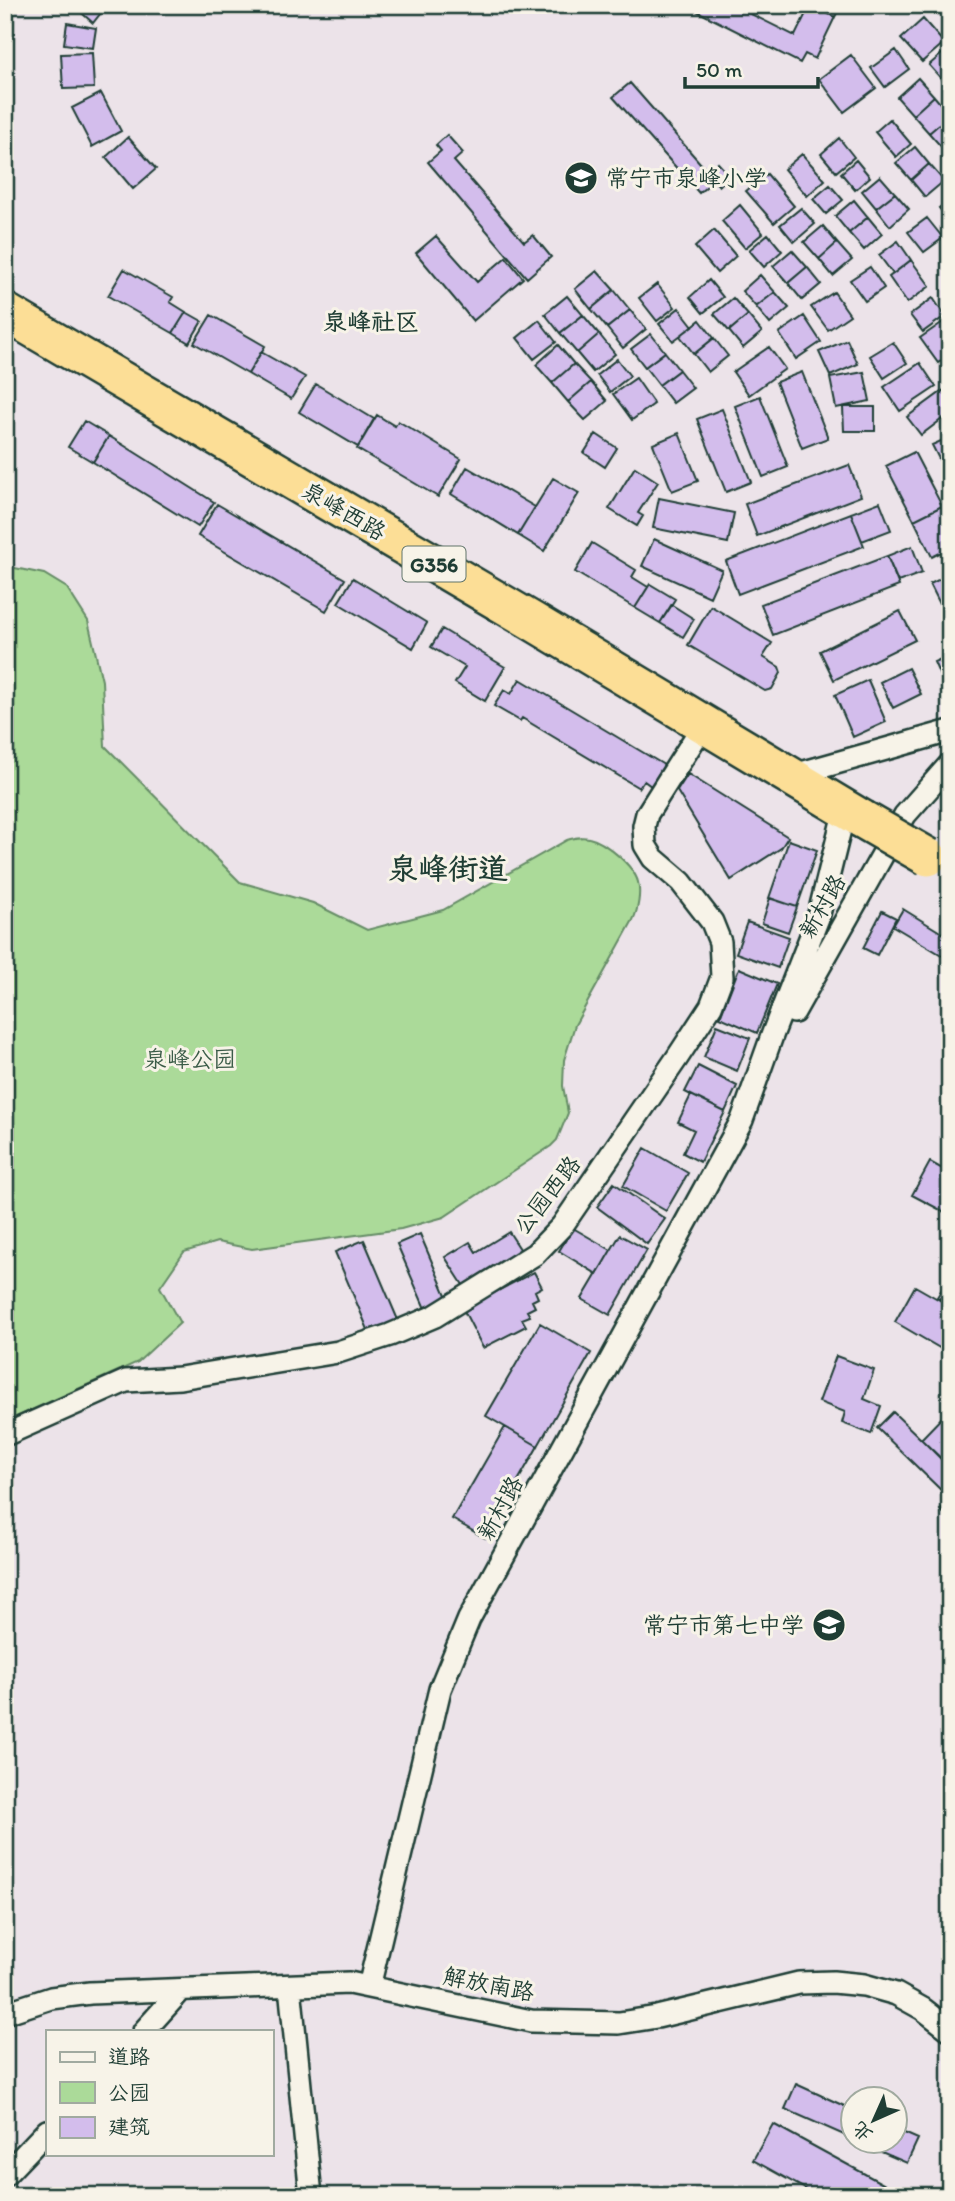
<svg xmlns="http://www.w3.org/2000/svg" width="955" height="2201" font-family="Itim,'LXGW WenKai TC',sans-serif">
<style>
.green{fill:#abda99;stroke:#658c66;stroke-width:2}
.building{fill:#d3bdec;stroke:#1f3d34;stroke-width:2}
.lines{fill:none;stroke-linecap:round;stroke-linejoin:round}
.street-casing{stroke:#1f3d34;stroke-width:26}
.highway-casing{stroke:#1f3d34;stroke-width:42}
.street{stroke:#f7f3e8;stroke-width:21}
.highway{stroke:#fcde96;stroke-width:37}
.highway-bridge-casing{stroke:#1f3d34;stroke-width:42;stroke-linecap:butt}
.highway-bridge{stroke:#fcde96;stroke-width:37}
.labels{text-anchor:middle;dominant-baseline:central;stroke-width:6;stroke-linejoin:round;paint-order:stroke}
.shield{fill:#f7f3e8;stroke:#60746a;stroke-width:2}
.shield-label{font-size:21px;font-weight:bold;fill:#1f3d34}
.poi-label{font-size:23px;fill:#1f3d34;stroke:#f7f3e8;text-anchor:start}
.street-label{font-size:23px;fill:#1f3d34;stroke:#f7f3e8}
.park-label{font-size:23px;fill:#3b5c48;stroke:#f7f3e8}
.neighbourhood-label{font-size:24px;font-weight:bold;fill:#1f3d34;stroke:#f7f3e8}
.district-label{font-size:30px;font-weight:bold;fill:#1f3d34;stroke:#f7f3e8}
</style>
<rect width="100%" height="100%" fill="#ece3e9"/>
<filter id="ink" filterUnits="userSpaceOnUse"><feTurbulence type="fractalNoise" baseFrequency=".0143" numOctaves="2"/><feDisplacementMap in="SourceGraphic" scale="14" xChannelSelector="R" yChannelSelector="G"/><feConvolveMatrix kernelMatrix="1 2 1 2 8 2 1 2 1" color-interpolation-filters="sRGB"/></filter>
<g filter="url(#ink)">
<path class="green" d="M5,566l39,8 23,14 21,33 14,60 3,65 135,136 73,21 54,27 76,-20 124,-70c7,-2 14,-4 22,-2 15,3 45,28 49,44 3,11 0,28 -5,38l-58,105 -11,35 -1,26 5,27 -11,27 -6,6 -107,71 -43,12 -149,20 -35,-7 -33,10 -24,35 20,36 -42,39 -133,60z"/>
<path class="building" d="M73,5h34l-14,18z
M685,5h48l62,31 15,-31 25,12 -20,42 -10,-5 -5,9z
M811,5h30l-6,12z
M923,19l21,24 -22,19 -21,-23z
M67,23l29,5 -3,20 -29,-4z
M950,47v33l-4,4 -17,-19z
M896,50l13,19 -24,18 -14,-19z
M92,53l2,35 -31,1 -2,-35z
M851,55l25,33 -32,24 -25,-33z
M918,78l16,18 -21,19 -16,-18z
M630,83l78,89 10,-9 12,13 -11,10 -5,-6 -15,13 -86,-96z
M101,93l20,38 -29,16 -20,-39z
M934,96l16,19 -21,18 -16,-18z
M950,115v33l-4,4 -17,-19z
M890,119l21,25 -15,13 -21,-25z
M447,135l16,18 -9,8 70,81 9,-7 18,22 -24,21 -99,-116 13,-11 -5,-6z
M128,137l28,32 -23,20 -27,-32z
M839,138l15,19 -18,15 -15,-18z
M915,147l14,17 -18,16 -15,-17z
M802,154l23,26 -18,16 -23,-27z
M856,160l14,17 -15,13 -14,-17z
M929,164l15,17 -19,16 -14,-17z
M767,174l27,32 -20,17 -28,-32z
M880,176l15,17 -19,15 -14,-17z
M830,185l13,15 -17,14 -13,-15z
M895,193l14,16 -19,17 -14,-18z
M950,199v23l-11,-14z
M854,200l14,17 -19,16 -14,-17z
M740,205l23,28 -18,15 -23,-27z
M801,208l14,16 -21,18 -14,-17z
M868,217l14,17 -18,16 -15,-17z
M927,218l16,20 -19,14 -16,-20z
M823,226l14,17 -18,16 -15,-17z
M714,230l22,26 -19,17 -22,-26z
M768,234l14,17 -18,16 -15,-17z
M436,236l41,46 29,-25 17,21 -50,43 -57,-68z
M898,241l13,19 -18,14 -14,-19z
M837,243l15,17 -19,16 -14,-17z
M792,250l15,17 -19,16 -15,-17z
M911,260l19,26 -23,17 -18,-26z
M807,267l14,17 -19,16 -14,-17z
M870,267l14,21 -19,13 -15,-21z
M124,269l49,28 -3,5 16,10 -13,21 -65,-37z
M597,271l17,19 -23,19 -16,-20z
M760,275l15,17 -19,15 -14,-16z
M709,280l14,17 -20,16 -13,-16z
M657,284l18,23 -18,14 -18,-23z
M614,290l16,20 -23,18 -16,-19z
M775,292l14,16 -19,16 -14,-17z
M834,292l16,23 -22,15 -17,-23z
M567,296l16,19 -23,18 -15,-19z
M733,298l15,17 -19,16 -15,-17z
M933,298l12,18 -22,16 -13,-17z
M679,308l14,18 -20,15 -14,-17z
M630,310l16,19 -23,19 -16,-20z
M186,312l16,9 -13,22 -16,-10z
M211,315l54,31 -17,28 -54,-31z
M583,315l16,19 -22,19 -17,-20z
M748,315l14,17 -19,16 -14,-17z
M804,316l17,26 -25,17 -17,-26z
M539,320l17,22 -22,17 -17,-21z
M700,320l14,18 -20,16 -14,-18z
M943,322l7,9v23l-12,9 -18,-25z
M599,334l16,20 -22,18 -16,-19z
M651,334l14,18 -20,15 -14,-18z
M714,338l14,18 -20,16 -14,-18z
M847,340l11,24 -28,12 -11,-24z
M893,342l14,21 -23,15 -14,-22z
M558,345l16,19 -22,19 -16,-18z
M769,347l16,22 -36,26 -16,-23z
M261,352l44,25 -14,22 -43,-25z
M665,352l14,18 -20,15 -14,-18z
M950,354v19l-9,-12z
M617,359l13,17 -20,16 -13,-17z
M920,363l16,24 -36,24 -16,-24z
M574,364l17,18 -23,20 -16,-19z
M679,370l14,18 -20,15 -14,-18z
M802,372l26,66 -26,10 -26,-66z
M864,372l6,29 -34,7 -6,-30z
M636,378l18,26 -22,16 -19,-26z
M591,382l16,19 -22,19 -17,-18z
M316,384l58,35 -16,28 -59,-35z
M944,390l6,8v15l-29,22 -14,-18z
M760,396l28,71 -25,10 -28,-71z
M843,407h32v24h-31z
M722,409l29,73 -25,10 -29,-73z
M377,415l18,11 3,-5 63,38 -23,38 -81,-48z
M84,421l25,15 -16,26 -25,-15z
M679,433l19,48 -26,10 -19,-47z
M596,434l21,14 -12,19 -21,-14z
M109,436l105,66 -16,25 -105,-65z
M950,437v44l-18,-36z
M914,452l28,54 -28,14 -28,-54z
M849,465l12,31 -104,40 -12,-32z
M467,467l68,40 -17,28 -67,-41z
M635,467l23,15 -20,31 5,3 -6,10 -28,-17z
M553,478l26,15 -35,58 -26,-16z
M659,498l75,15 -6,30 -75,-15z
M880,502l11,28 -29,11 -11,-28z
M217,504l128,75 -19,32 -128,-75z
M942,506l8,16v26l-18,9 -18,-37z
M851,513l13,33 -126,48 -12,-33z
M654,539l68,31 -12,27 -68,-31z
M592,543l44,27 -4,7 16,10 -13,21 -60,-36z
M912,546l10,27 -24,9 -11,-26z
M887,556l12,30 -126,49 -12,-31z
M950,574v43l-3,1 -17,-34z
M353,578l74,45 -14,25 -75,-45z
M650,584l25,15 -15,24 -25,-15z
M672,605l22,14 -11,18 -23,-14z
M711,606l61,37 -9,14 16,10 2,6 -9,16 -7,2 -77,-46z
M900,611l15,29 -81,40 -14,-29z
M442,629l63,38 -20,34 -30,-18 10,-16 -34,-20z
M950,655v44l-16,-37z
M908,668l13,26 -28,14 -13,-26z
M520,679l144,86 -13,21 -7,-5 -5,7 -117,-70 -2,3 -26,-15 10,-16 7,4z
M868,680l18,42 -33,15 -18,-42z
M688,774l100,63 -7,11 -50,32 -54,-89z
M789,840l28,10 -20,57 -28,-9z
M770,898l27,9 -9,25 -26,-9z
M903,909l47,29v22l-57,-34z
M882,911l14,7 -19,37 -14,-7z
M747,922l42,15 -11,31 -42,-15z
M739,968l38,16 -20,49 -37,-16z
M717,1025l33,13 -13,33 -33,-14z
M698,1066l39,20 -12,26 -40,-20z
M691,1095l34,17 -25,50 -17,-9 11,-23 -16,-8z
M645,1148l43,25 -22,38 -43,-25z
M930,1162l20,11v42l-38,-20z
M614,1183l51,36 -18,25 -50,-37z
M573,1228l38,22 -14,24 -38,-23z
M509,1232l13,20 -57,36 -20,-31 25,-15 6,10z
M420,1234l29,68 -23,9 -29,-67z
M620,1235l27,15 -37,65 -28,-16z
M364,1240l34,80 -29,12 -34,-80z
M534,1272l8,15 -7,4 3,7 -6,3 3,6 -8,4 3,5 -8,3 4,7 -43,22 -20,-39z
M950,1276v28l-13,-7z
M915,1286l35,20v48l-55,-32z
M540,1323l51,30 -53,93 -52,-30z
M836,1356l38,14 -10,29 17,7 -10,28 -29,-11 3,-11 -26,-10z
M950,1409v43l-8,8 -21,-21z
M893,1412l57,55v20l-6,6 -67,-65z
M505,1427l33,19 -53,92 -33,-19z
M950,1500v19l-10,-9z
M796,2084l57,26v29l-68,-30z
M773,2124l123,67 -3,5h-75l-65,-36z
M895,2129l23,10 -11,24 -49,-21h37z"/>
<g class="lines">
<defs>
<path id="street" d="M790,776l160,-45
M794,1012l111,-197 45,-51
M5,1435l121,-54 54,-3 158,-26 52,-17 45,-19 100,-62 27,-28 115,-168 34,-52 11,-29 -2,-35 -8,-20 -31,-40 -28,-24 -8,-13 -1,-19 3,-12 57,-90
M290,1986l21,210
M369,1987l71,-298 29,-70 273,-499 31,-87 45,-115 27,-109
M5,2013l46,-15 39,-5 259,-10 182,38 88,2 38,-6 142,-34 34,-1 31,3 32,9 27,15 27,21
M144,2031l37,-41
M5,2175l42,-44"/>
<path id="highway" d="M5,312l527,309 330,198"/>
</defs>
<use href="#street" class="street-casing"/>
<use href="#highway" class="highway-casing"/>
<use href="#street" class="street"/>
<use href="#highway" class="highway"/>
<defs>
<path id="highway-bridge" d="M862,819l66,38"/>
</defs>
<use href="#highway-bridge" class="highway-bridge-casing"/>
<use href="#highway-bridge" class="highway-bridge"/>
</g>
</g>
<defs>
<symbol id="school-disc" viewBox="-11 -11 22 22"><circle r="9.5" fill="#1f3d34" stroke="#f7f3e8"/><path d="M0-5L7-2L0 1L-7-2ZM-4 1L0 2.5L4 1V4Q0 6-4 4Z" fill="#fff"/></symbol>
</defs>
<g fill-rule="evenodd">
<use href="#school-disc" x="562" y="159" width="38" height="38"/>
<use href="#school-disc" x="810" y="1606" width="38" height="38"/>
</g>
<g class="labels">
<rect class="shield" x="402.5" y="546.5" width="63" height="35" rx="5"/>
<g class="shield-label">
<text x="434" y="564">G356</text>
</g>
<g class="poi-label">
<text x="606" y="178">常宁市泉峰小学</text>
<text x="804" y="1625" text-anchor="end">常宁市第七中学</text>
</g>
<g class="street-label">
<text transform="translate(344 511) rotate(30)">泉峰西路</text>
<text transform="translate(822 906) rotate(-60)">新村路</text>
<text transform="translate(547 1195) rotate(-52)">公园西路</text>
<text transform="translate(500 1508) rotate(-61)">新村路</text>
<text transform="translate(489 1984) rotate(11)">解放南路</text>
</g>
<g class="park-label">
<text x="190" y="1059">泉峰公园</text>
</g>
<g class="neighbourhood-label">
<text x="371" y="321">泉峰社区</text>
</g>
<g class="district-label">
<text x="448" y="868">泉峰街道</text>
</g>
</g>
<rect width="955" height="2201" fill="none" stroke="#f7f3e8" stroke-width="28"/>
<rect x="14" y="14" width="927" height="2173" fill="none" stroke="#1f3d34" stroke-width="2.5" filter="url(#ink)"/>
<rect x="46" y="2030" width="228" height="126" fill="#f7f3e8" stroke="#a1aaa0" stroke-width="2"/>
<rect x="60" y="2052" width="35" height="10" fill="#f7f3e8" stroke="#a1aaa0" stroke-width="2"/>
<text x="108" y="2064" font-size="21" fill="#1f3d34">道路</text>
<rect x="60" y="2082" width="35" height="21" fill="#abda99" stroke="#a1aaa0" stroke-width="2"/>
<text x="108" y="2100" font-size="21" fill="#1f3d34">公园</text>
<rect x="60" y="2117" width="35" height="21" fill="#d3bdec" stroke="#a1aaa0" stroke-width="2"/>
<text x="108" y="2134" font-size="21" fill="#1f3d34">建筑</text>
<g transform="translate(874 2120) rotate(225)"><circle r="33" fill="#f7f3e8" stroke="#a1aaa0" stroke-width="2"/>
<path d="M0-5L12 26L0 18L-12 26Z" fill="#1f3d34"/>
<text y="-10" font-size="19" font-weight="bold" text-anchor="middle" fill="#1f3d34">北</text>
</g>
<path d="M685 77v10h133v-10" fill="none" stroke="#1f3d34" stroke-width="3.5"/>
<text x="696" y="77" font-size="21" fill="#1f3d34" stroke="#f7f3e8" stroke-width="5" paint-order="stroke">50 m</text>
</svg>
